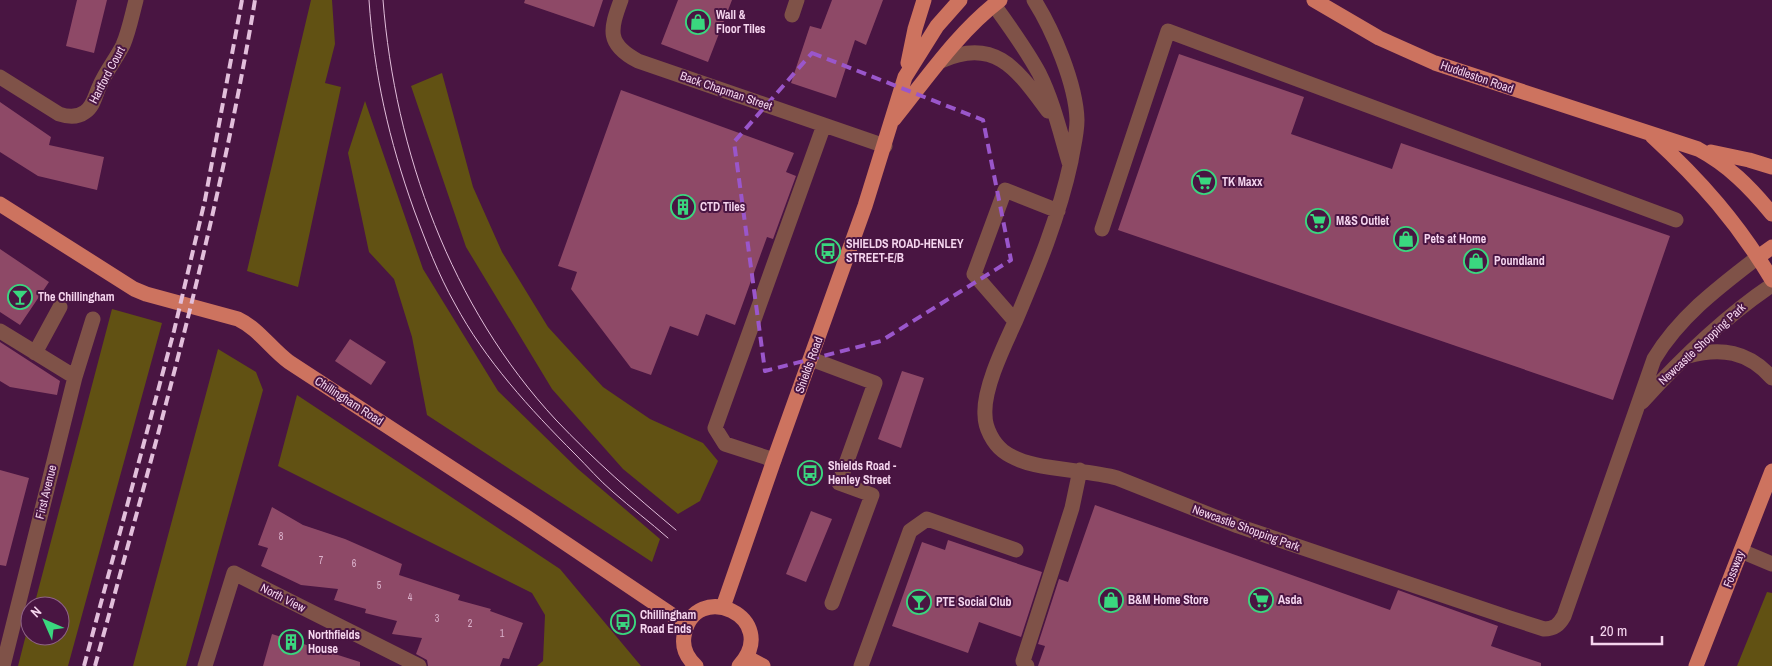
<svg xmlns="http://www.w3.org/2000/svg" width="1772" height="666" font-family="'Archivo Narrow',sans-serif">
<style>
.green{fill:#615113}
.building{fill:#8e4967}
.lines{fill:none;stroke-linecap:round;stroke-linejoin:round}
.minor{stroke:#7f5248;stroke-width:15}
.major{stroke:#cd735f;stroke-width:15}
.tram{stroke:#e2bfdb;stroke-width:1}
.rail{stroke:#e2bfdb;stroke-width:4;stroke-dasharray:10 5;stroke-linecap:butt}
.marked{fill:none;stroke:#9a56cb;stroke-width:4;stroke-dasharray:10 6;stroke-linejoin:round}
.labels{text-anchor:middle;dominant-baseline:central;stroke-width:4;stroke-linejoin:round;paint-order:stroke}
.number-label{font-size:10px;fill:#dbb2cc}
.poi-label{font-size:12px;font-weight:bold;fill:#f5d5ee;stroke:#491542;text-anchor:start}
.street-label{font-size:12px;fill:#f5d5ee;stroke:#491542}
</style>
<rect width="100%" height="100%" fill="#491542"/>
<path class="green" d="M311,0h21l3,44 -10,39 16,4 -43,200 -51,-16z
M442,73l31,114 29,65 46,75 55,60 47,32 53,24 15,18 -18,40 -22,13 -55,-45 -71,-80 -86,-142 -55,-161z
M365,101l58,168 75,122 80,78 82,70 -8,23 -225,-147 -15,-78 -18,-58 -25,-27 -21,-99z
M112,309l50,14 -94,343h-50l12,-47v17h30v-30h-26z
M218,349l38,23 7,18 -77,276h-53z
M297,395l263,174 81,97h-104l6,-5 2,-46 -13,-22 -254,-127z
M1767,592l5,1v73h-35z"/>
<path class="building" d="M77,0h30l-13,53 -28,-7z
M525,0h78l-9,27 -70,-24z
M678,0h54l-24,62 -47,-18z
M832,0h51l-17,45 -11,-5 -19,58 -45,-15 19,-57 11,3z
M1179,54l125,43 -13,37 101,35 9,-26 269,93 -57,164 -495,-170z
M621,90l173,63 -8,19 10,4 -23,63 -6,-2 -32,88 -29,-11 -8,22 -28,-10 -19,49 -20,-7 -60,-79 6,-17 -19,-6z
M0,102l51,35 -2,8 55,12 -7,33 -59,-14 -38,-24z
M0,249l49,33 -29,43 -20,-13z
M350,339l36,23 -15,23 -36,-24z
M0,342l60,39 -3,14 -47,-8 -10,-6z
M902,371l22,7 -23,70 -23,-9z
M0,470l29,8 -23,88 -6,-1z
M1095,505l295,105 8,-20 100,36 -7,20 50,17v3h-503l7,-20 -7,-2 21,-65 9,3z
M272,507l31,18 42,14 57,25 -3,11 61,20 -2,5 33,9 -1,2 33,12 -14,36 -6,-1 -3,8h-72l-1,-6 -11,-6 6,-16 -30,-4 5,-13 -32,-8 1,-4 -32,-9 4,-11 -37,-4 -40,-19 7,-18 -10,-3z
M811,511l21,8 -26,63 -20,-8z
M948,540l94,32 -21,65 -42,-15 -11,31 -76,-27 30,-84 23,8z
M272,634l88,28v4h-97z"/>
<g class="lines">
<path class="minor" d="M621,0c-11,30 -15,44 17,61l247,85
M1034,0c19,30 42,84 43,120 0,14 -4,28 -6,41 -12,56 -34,109 -56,161 -11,24 -32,67 -30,93 0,13 8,28 18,36 27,21 80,17 114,27l121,48 272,92 34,11c10,0 15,-4 20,-13l90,-257c26,-43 65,-72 104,-102
M994,5c16,22 32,44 45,68 14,28 21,59 30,89
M792,15l5,-15
M941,61c55,-25 77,10 107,50
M0,77l59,37c9,3 18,4 26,-2 9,-6 10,-17 15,-27 6,-14 16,-26 23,-40 6,-14 9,-30 13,-45
M1102,229l66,-198 508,189
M1015,321l-41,-47 31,-84 53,21
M0,331l75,46
M35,353l25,-46
M1688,356c33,-9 60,-5 84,22
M811,359l64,24 -36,100 33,12 -40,108
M1642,402c39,-43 81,-84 130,-117
M774,460l-49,-16 -10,-16 109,-303
M1741,551l31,13
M3,666l72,-289 18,-58
M205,666l29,-93 185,93
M861,666l49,-135 17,-12 89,31
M1027,666l-4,-5 49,-153 8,-38"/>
<path class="major" d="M1314,0l65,38 56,25 263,86c30,16 52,38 74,65
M908,63l7,-34 9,-29
M894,119c33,-41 64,-87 106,-119
M1652,136c49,45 86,87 120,144
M1711,152l38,8 23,7
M0,204l134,85 12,5 92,25c21,10 33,30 51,43l236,154 162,109
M1758,257l14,-10
M723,607l51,-147 91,-254 40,-129 32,-51 23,-26
M746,657l17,9
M696,666c-9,-8 -14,-18 -12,-30 10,-59 99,-18 55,30
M1696,666l76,-195"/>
<path class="tram" d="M369,0c5,75 20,140 45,210 12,32 24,64 41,94 30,56 75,105 120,150 13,13 24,26 38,38 18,16 37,30 55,46
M383,0c12,152 68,307 173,420 37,39 78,75 120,110"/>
<path class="rail" d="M84,666l90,-335 31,-131 37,-200
M95,666c60,-220 123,-441 160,-666"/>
</g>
<path class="marked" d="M812,53l171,67 28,140 -130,81 -116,30 -31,-229z"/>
<defs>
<symbol id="shop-ring" viewBox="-11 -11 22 22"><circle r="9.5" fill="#491542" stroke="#3ad77f" stroke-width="1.5"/><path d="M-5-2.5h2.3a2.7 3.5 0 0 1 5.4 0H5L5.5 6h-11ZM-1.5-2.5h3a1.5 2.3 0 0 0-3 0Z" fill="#3ad77f"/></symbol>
<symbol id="supermarket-ring" viewBox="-11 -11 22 22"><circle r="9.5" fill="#491542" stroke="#3ad77f" stroke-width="1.5"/><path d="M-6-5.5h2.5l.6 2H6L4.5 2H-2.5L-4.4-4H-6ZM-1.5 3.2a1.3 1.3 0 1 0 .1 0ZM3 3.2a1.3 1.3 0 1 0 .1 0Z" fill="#3ad77f"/></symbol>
<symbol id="building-ring" viewBox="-11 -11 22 22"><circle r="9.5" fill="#491542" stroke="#3ad77f" stroke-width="1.5"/><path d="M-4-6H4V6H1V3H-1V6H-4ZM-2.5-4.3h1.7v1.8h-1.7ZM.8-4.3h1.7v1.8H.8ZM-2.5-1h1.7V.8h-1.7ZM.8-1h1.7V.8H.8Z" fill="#3ad77f"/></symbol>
<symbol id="bus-ring" viewBox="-11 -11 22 22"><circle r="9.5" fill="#491542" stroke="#3ad77f" stroke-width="1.5"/><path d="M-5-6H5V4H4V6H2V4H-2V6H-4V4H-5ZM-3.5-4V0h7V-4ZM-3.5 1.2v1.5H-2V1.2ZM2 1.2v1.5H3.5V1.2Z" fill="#3ad77f"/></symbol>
<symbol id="bar-ring" viewBox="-11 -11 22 22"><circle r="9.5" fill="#491542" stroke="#3ad77f" stroke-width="1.5"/><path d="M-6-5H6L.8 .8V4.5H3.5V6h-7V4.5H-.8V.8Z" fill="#3ad77f"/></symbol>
</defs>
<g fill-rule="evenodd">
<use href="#shop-ring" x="684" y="8" width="28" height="28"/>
<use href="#supermarket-ring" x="1190" y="168" width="28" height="28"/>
<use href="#building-ring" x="669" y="193" width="28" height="28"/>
<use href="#supermarket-ring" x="1304" y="207" width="28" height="28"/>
<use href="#shop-ring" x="1392" y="225" width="28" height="28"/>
<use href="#bus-ring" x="814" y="237" width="28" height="28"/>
<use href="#shop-ring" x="1462" y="247" width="28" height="28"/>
<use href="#bar-ring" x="6" y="283" width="28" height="28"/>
<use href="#bus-ring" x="796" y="459" width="28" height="28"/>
<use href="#shop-ring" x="1097" y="586" width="28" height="28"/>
<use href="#supermarket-ring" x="1247" y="586" width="28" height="28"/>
<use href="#bar-ring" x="905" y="588" width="28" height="28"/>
<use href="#bus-ring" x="609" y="608" width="28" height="28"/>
<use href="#building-ring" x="277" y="628" width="28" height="28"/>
</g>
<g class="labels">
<g class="number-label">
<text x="281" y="536">8</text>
<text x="321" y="560">7</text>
<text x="354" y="563">6</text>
<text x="379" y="585">5</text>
<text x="410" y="597">4</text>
<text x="437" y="618">3</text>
<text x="470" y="623">2</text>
<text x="502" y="633">1</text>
</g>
<g class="poi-label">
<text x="716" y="15">Wall &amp;<tspan x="716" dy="14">Floor Tiles</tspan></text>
<text x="1222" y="182">TK Maxx</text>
<text x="700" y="207">CTD Tiles</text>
<text x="1336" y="221">M&amp;S Outlet</text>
<text x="1424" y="239">Pets at Home</text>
<text x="846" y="244">SHIELDS ROAD-HENLEY<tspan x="846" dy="14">STREET-E/B</tspan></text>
<text x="1494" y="261">Poundland</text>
<text x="38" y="297">The Chillingham</text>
<text x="828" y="466">Shields Road -<tspan x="828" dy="14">Henley Street</tspan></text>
<text x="1128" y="600">B&amp;M Home Store</text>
<text x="1278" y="600">Asda</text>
<text x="936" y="602">PTE Social Club</text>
<text x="640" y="615">Chillingham<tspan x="640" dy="14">Road Ends</tspan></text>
<text x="308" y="635">Northfields<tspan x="308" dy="14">House</tspan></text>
</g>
<g class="street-label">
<text transform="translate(107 75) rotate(-62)">Hartford Court</text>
<text transform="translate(1477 77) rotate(19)">Huddleston Road</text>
<text transform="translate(726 91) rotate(19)">Back Chapman Street</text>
<text transform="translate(1702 344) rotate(-43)">Newcastle Shopping Park</text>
<text transform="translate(809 365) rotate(-70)">Shields Road</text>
<text transform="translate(349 401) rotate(33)">Chillingham Road</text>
<text transform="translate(46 492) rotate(-76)">First Avenue</text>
<text transform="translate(1246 528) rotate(20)">Newcastle Shopping Park</text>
<text transform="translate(1734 569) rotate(-69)">Fossway</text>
<text transform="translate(283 598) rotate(27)">North View</text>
</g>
</g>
<g transform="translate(45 621) rotate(315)"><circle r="24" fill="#491542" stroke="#8e6287"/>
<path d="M0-4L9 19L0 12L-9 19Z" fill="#3ad77f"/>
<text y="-8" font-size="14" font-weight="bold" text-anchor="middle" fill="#f5d5ee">N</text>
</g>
<path d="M1592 636v8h70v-8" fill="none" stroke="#f5d5ee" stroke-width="2.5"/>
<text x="1600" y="636" font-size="15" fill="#f5d5ee" stroke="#491542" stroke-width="4" paint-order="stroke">20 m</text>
</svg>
